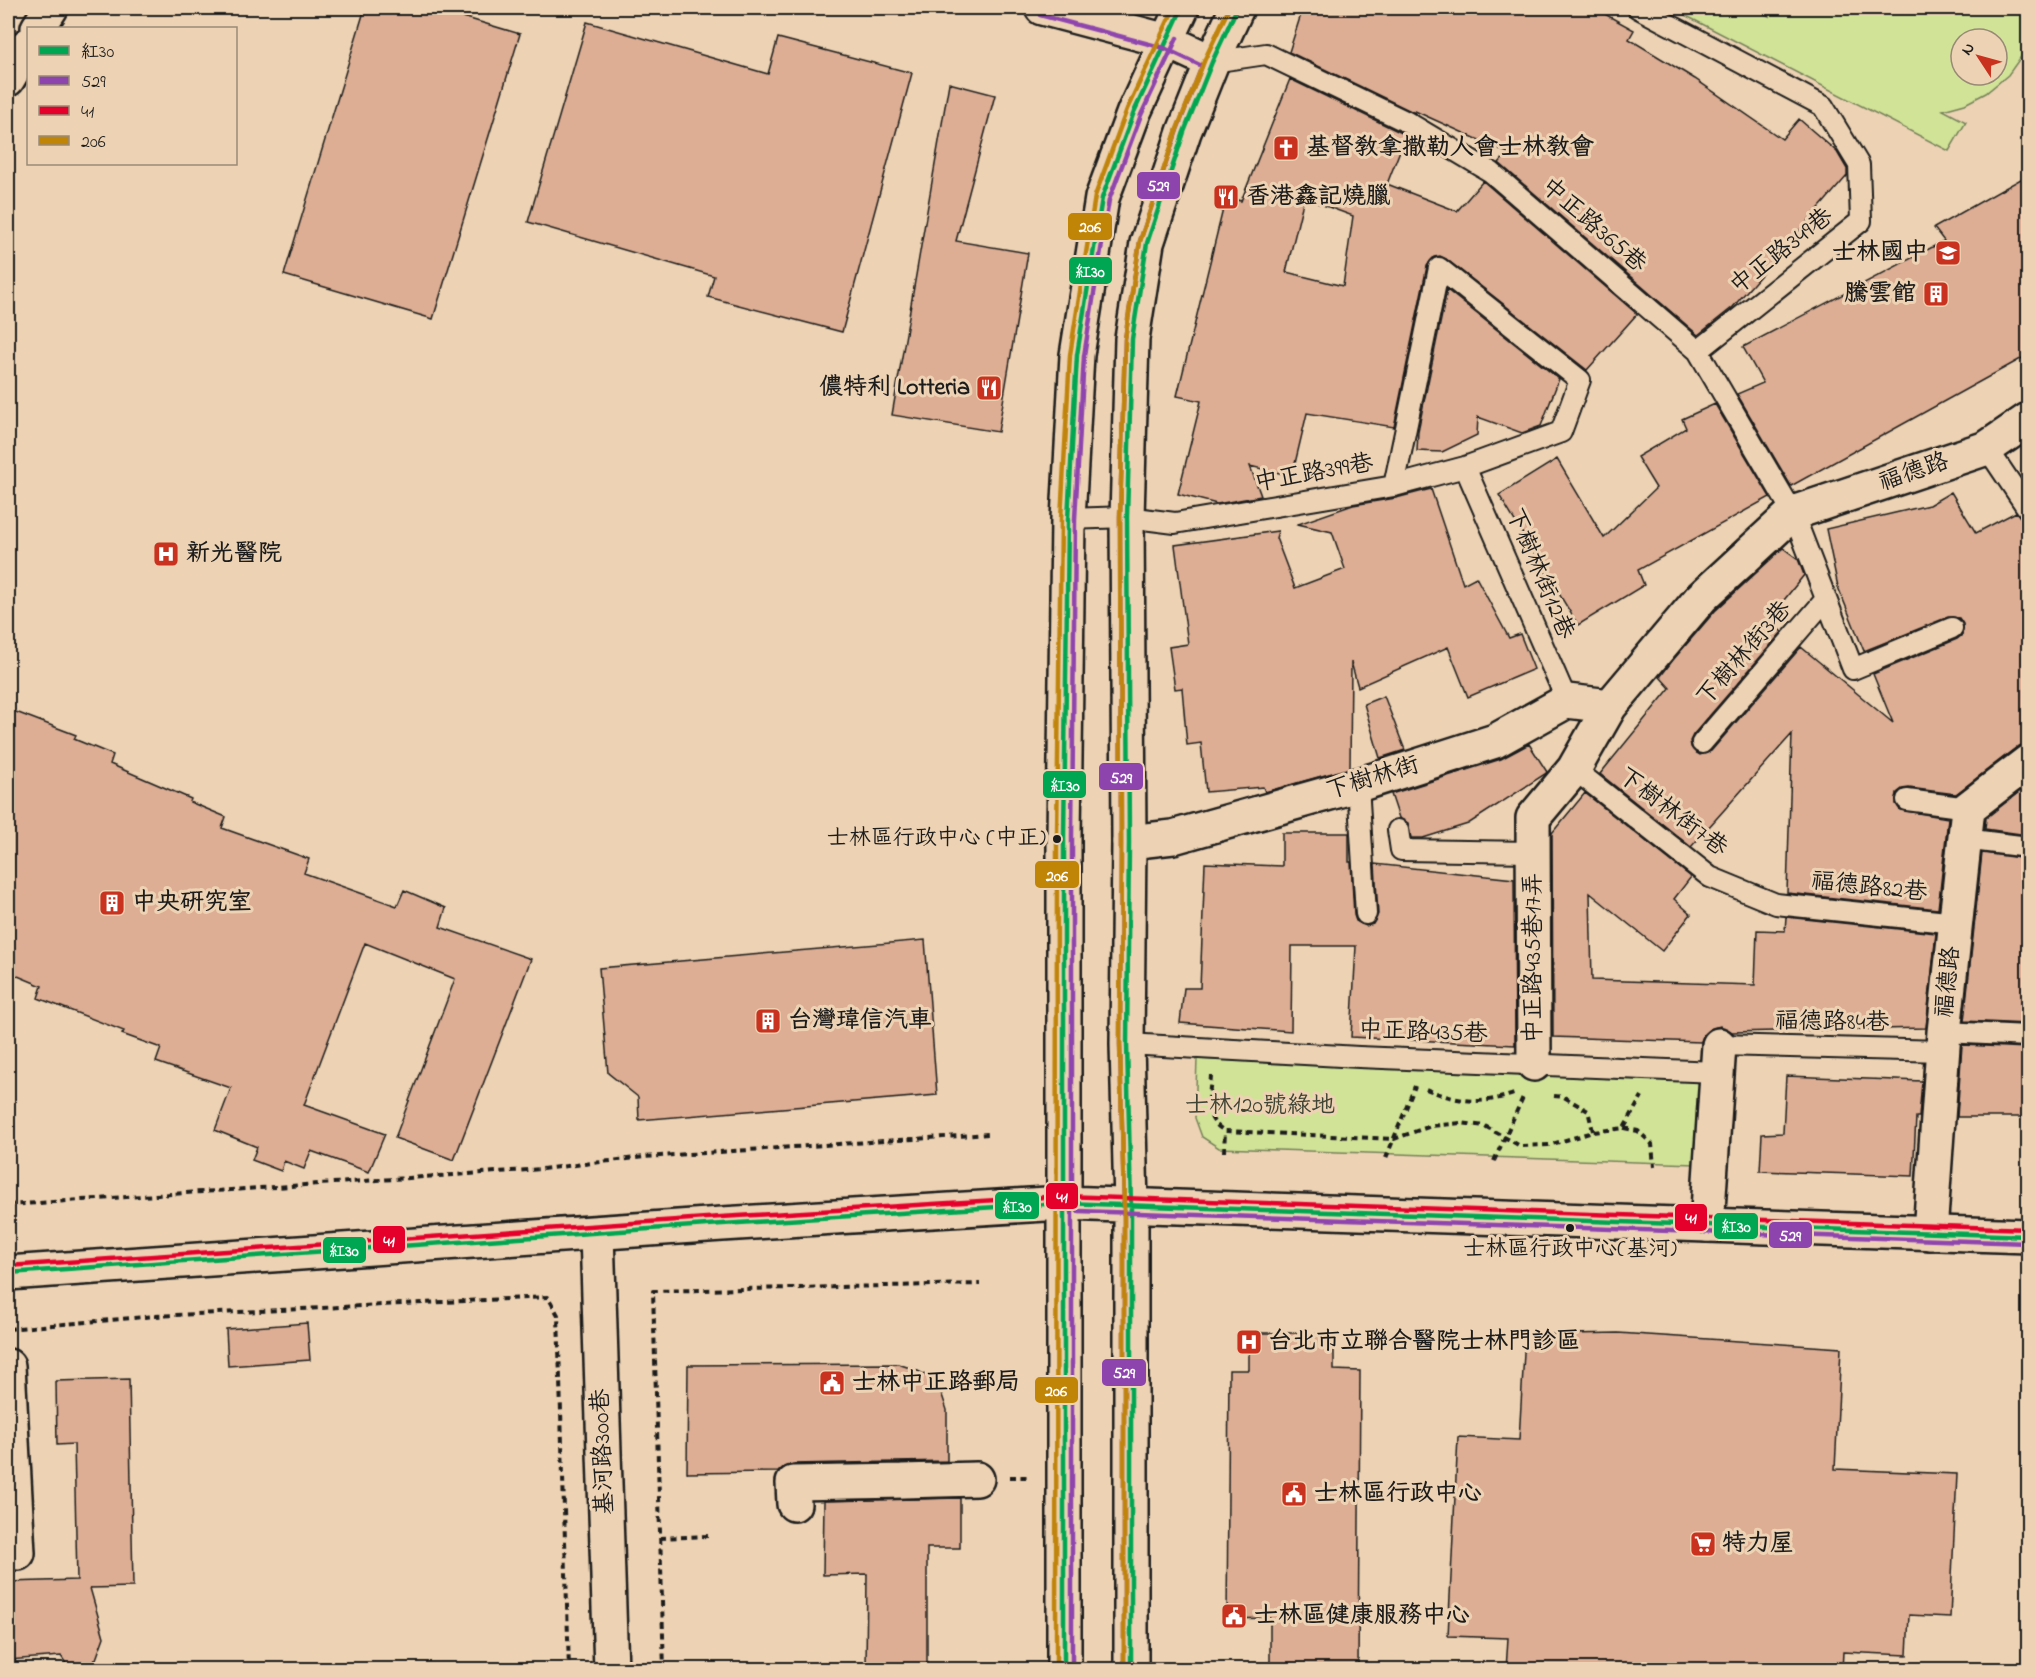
<svg xmlns="http://www.w3.org/2000/svg" width="2036" height="1677" font-family="'Indie Flower','LXGW WenKai TC',sans-serif">
<style>
.green{fill:#d1e397;stroke:#76805a;stroke-width:1.5;fill-rule:evenodd}
.building{fill:#ddae93;stroke:#1c1c1c;stroke-width:1.5;fill-rule:evenodd}
.lines{fill:none;stroke-linecap:round;stroke-linejoin:round}
.lane-casing{stroke:#1c1c1c;stroke-width:24}
.street-casing{stroke:#1c1c1c;stroke-width:38}
.secondary-casing{stroke:#1c1c1c;stroke-width:38}
.path{stroke:#1c1c1c;stroke-width:4;stroke-dasharray:6 4.5;stroke-linecap:butt}
.lane{stroke:#edd3b4;stroke-width:20}
.street{stroke:#edd3b4;stroke-width:33}
.secondary{stroke:#edd3b4;stroke-width:33}
.bus-1-casing{stroke:#edd3b4;stroke-width:9}
.bus-2-casing{stroke:#edd3b4;stroke-width:9}
.bus-3-casing{stroke:#edd3b4;stroke-width:9}
.bus-4-casing{stroke:#edd3b4;stroke-width:9}
.bus-1{stroke:#00a651;stroke-width:4.5}
.bus-2{stroke:#8e44ad;stroke-width:4.5}
.bus-3{stroke:#e4002b;stroke-width:4.5}
.bus-4{stroke:#c08407;stroke-width:4.5}
.bus-dot{fill:#1c1c1c;stroke:#edd3b4;stroke-width:2}
.labels{text-anchor:middle;dominant-baseline:central;stroke-width:6;stroke-linejoin:round;paint-order:stroke}
.bus-label{font-size:22px;fill:#1c1c1c;stroke:#edd3b4;text-anchor:end}
.poi-label{font-size:24px;font-weight:bold;fill:#1c1c1c;stroke:#edd3b4;text-anchor:start}
.street-label{font-size:24px;fill:#1c1c1c;stroke:#edd3b4}
.park-label{font-size:24px;fill:#404435;stroke:#edd3b4}
.line-badge{stroke:#edd3b4;stroke-width:2}
.badge-label{font-size:16px;text-anchor:middle;font-weight:bold;fill:#fff}
</style>
<rect width="100%" height="100%" fill="#edd3b4"/>
<filter id="ink" filterUnits="userSpaceOnUse"><feTurbulence type="fractalNoise" baseFrequency=".0167" numOctaves="2"/><feDisplacementMap in="SourceGraphic" scale="12" xChannelSelector="R" yChannelSelector="G"/><feConvolveMatrix kernelMatrix="1 2 1 2 8 2 1 2 1" color-interpolation-filters="sRGB"/></filter>
<g filter="url(#ink)">
<path class="green" d="M1671,8h82l16,8 -2,-8h261v39l-20,28 -22,18 -21,11 -22,6 23,12 -17,29zM1961,39h36v36h-36z
M1197,1059l503,23 -4,82 -477,-16 -17,-11 -7,-19z"/>
<path class="building" d="M365,8h68l87,26 -87,285 -149,-44z
M1303,8h291l40,22 -5,9 66,40 87,60 17,-20 38,33 10,17v7l-114,131 -35,28 -199,-172 9,-10 -93,-42v2l-126,-61z
M587,22l181,52 10,-36 134,35 -70,259 -134,-35 6,-21 -186,-54z
M1290,79l116,56 -19,49 70,27 26,-30 154,133 -50,56 -141,-111 -6,-3 -6,1 -7,9 -33,161 -87,-14 -15,63 -42,-10 11,30 -44,8 -39,-10 23,-93 -24,-5 49,-199 15,4zM1304,198l49,18 -10,70 -57,-14z
M949,83l46,12 -39,146 72,12 -30,179 -106,-17z
M2028,175v180l-237,131 -54,-92 26,-11 -20,-36 201,-106 -10,-13z
M1447,290l112,89 -18,47 -19,7 -44,-16 -1,18 -35,17 -25,-1 1,-20z
M1715,404l55,93 -132,73 6,15 -66,40 -79,-130 58,-36 47,79 52,-50 -19,-31 49,-29 -4,-9z
M1431,489l32,95 13,-7 33,61 11,-4 14,35 -66,28 -20,-50 -90,40 -7,-25 -1,106 -85,24 -2,-5 -57,5 -5,-49 -14,2 -5,-57 -7,1 -6,-42 19,-3 -13,-99 103,-14 -2,7 19,50 50,-19 -13,-37 -34,-8 55,-19 43,-7z
M1951,492l25,41 40,-21 6,7 6,2v223l-11,3 -61,47 -47,-6 -7,1 -5,4 -1,11 4,6 48,8 -10,91 -151,-16 5,-159 -101,113 -91,-73 70,-86 -10,-11 13,-17 42,-49 68,-63 15,11 6,16 -36,45 14,12 -89,103 -3,6 1,6 4,5 5,3 11,-4 90,-104 92,76 -20,-49 84,-35 5,-4 1,-11 -4,-6 -11,-1 -84,34 -26,-64 -12,-58 103,-24z
M1384,696l21,54 -25,8 -16,-54z
M8,709l68,26 -2,4 39,16 -3,9 81,35 -1,3 36,15 -4,11 87,31 -5,14 93,33 7,-16 42,18 -6,19 91,32 -77,201 -59,-22 60,-159 -90,-36 -61,162 81,29 -16,38 -58,-21 -7,18 -20,-8 -3,10 -29,-11 5,-13 -42,-17 16,-42 -75,-26 5,-14 -39,-14 2,-3 -86,-33 4,-12 -34,-14z
M1529,744l18,28 -2,2 -77,50 -45,14h-12l-3,-15 -9,-5 -8,-24 110,-35z
M2028,785v50l-43,-6 1,-11z
M1585,793l106,84 -17,22 17,15 -29,37 -72,-58 2,87 163,5 2,-55 28,1 1,-14 150,16 -10,95 -194,4 -12,-6 -10,3 -6,5 -3,8 -148,-5 -1,-204z
M1282,833h67v29h2l3,53 2,6 10,5 7,-2 5,-10 -3,-50 139,15 1,166 -164,-8 5,-91h-64l-1,85 -111,-8 4,-35h16l5,-125 77,3z
M1982,853l46,6v165l-64,-3z
M925,940l12,155 -298,25 -1,-23 -30,-24 -9,-105z
M1962,1045l66,3v69h-71z
M1786,1076l136,5 -3,36h-3l-3,59 -153,-5 2,-37 21,-1z
M307,1323l3,37 -82,6 -2,-37z
M1249,1333h85v37l26,1 -2,299h-88v-52l-43,1 2,-249h20z
M1618,1333l223,15 -6,121 122,5 -7,143 -41,-2 -2,40 -64,-3 -1,18h-336l2,-32 -60,-2 10,-199 61,3 6,-105z
M898,1364l18,6 15,8 11,17 5,15v51l-154,3 -9,3 -6,5 -91,1 1,-108z
M129,1379l4,208 -43,1 14,49 -8,22 -12,8 -15,1 -8,-12 -53,4v-78l69,-2 -3,-136 -17,1 -1,-64z
M960,1498v50h-33v122h-61l1,-96 -44,1 1,-74z"/>
<g class="lines">
<defs>
<path id="lane" d="M1638,8l185,98 36,59 2,56 -163,130
M1212,62l54,-8 141,68 84,50 207,179 95,162 60,156 99,-41
M1987,448l41,61
M1465,467l102,234
M1068,519l59,-2 48,6 219,-37 71,-19 96,-35 19,-52 -141,-112 -45,218
M1702,743l124,-144
M1574,769l136,108 66,27 180,19
M1358,785l8,129
M1907,800l61,8
M1398,830l3,20 133,2
M1964,839l64,8
M1944,1032l84,4
M1127,1044l232,13 357,15
M1719,1045l224,6"/>
<path id="street" d="M1042,8l125,33 45,21
M38,28l13,-20
M8,79l20,-34
M1129,842l44,-5 185,-52 137,-44 72,-40 43,5 91,-108 92,-85 194,-65 41,-28
M1534,1064l-1,-246 41,-49 36,-63
M1707,1225l12,-180
M1930,1233l14,-201 24,-224 60,-46
M597,1234l14,436
M8,1366l10,187
M902,1481l75,-2
M794,1504l-1,-21 112,-2"/>
<path id="secondary" d="M8,1273l714,-49 341,-21 965,33
M1064,1670v-833l4,-318 9,-164 25,-157 32,-86 48,-104
M1131,1670v-464l-4,-162 2,-202 -2,-325 5,-178 15,-96 37,-111 28,-70 25,-54"/>
</defs>
<use href="#lane" class="lane-casing"/>
<use href="#street" class="street-casing"/>
<use href="#secondary" class="secondary-casing"/>
<path class="path" d="M1211,1075c-1,23 -9,44 14,56l169,8 37,-13 30,-3 24,3 35,20 29,-1 44,-13 31,-4 18,-32
M1426,1089c35,14 55,16 91,4
M1554,1096l10,1 24,14 5,20
M1624,1128l14,3 14,13 2,23
M1224,1152l1,-21
M1386,1158l29,-72
M1494,1161l30,-66
M8,1205l534,-36 102,-12 345,-23
M8,1329l147,-13 393,-19 10,18 11,355
M1010,1477h20
M660,1538l50,-2
M2003,1669l25,-1
M664,1670l-11,-379 327,-7"/>
<use href="#lane" class="lane"/>
<use href="#street" class="street"/>
<use href="#secondary" class="secondary"/>
<defs>
<path id="bus-1" d="M8,1273l714,-49 341,-21 965,33
M1064,1670v-833l4,-318 9,-164 25,-157 32,-86 48,-104
M1131,1670v-464l-4,-162 2,-202 -2,-325 5,-178 15,-96 37,-111 28,-70 25,-54"/>
<path id="bus-2" d="M1040,15l124,33 38,18 -25,64 -37,111 -15,98 -5,178 1,325 -1,202 4,162v464
M1078,1211l950,32
M1072,1670v-833l3,-318 9,-163 25,-156 32,-85 36,-77"/>
<path id="bus-3" d="M8,1266l713,-49 342,-21 965,33"/>
<path id="bus-4" d="M1056,1670l1,-833 4,-318 9,-164 25,-159 32,-87 47,-101
M1124,1670v-464l-4,-162 1,-202 -1,-325 5,-178 15,-98 37,-112 28,-70 24,-51"/>
</defs>
<use href="#bus-1" class="bus-1-casing"/>
<use href="#bus-2" class="bus-2-casing"/>
<use href="#bus-3" class="bus-3-casing"/>
<use href="#bus-4" class="bus-4-casing"/>
<use href="#bus-1" class="bus-1"/>
<use href="#bus-2" class="bus-2"/>
<use href="#bus-3" class="bus-3"/>
<use href="#bus-4" class="bus-4"/>
</g>
</g>
<defs>
<symbol id="church-square" viewBox="-11 -11 22 22"><rect x="-9" y="-9" width="18" height="18" rx="4" fill="#c8321e" stroke="#edd3b4"/><path d="M-1.2-6h2.4v3.5h3.3v2.4h-3.3V6h-2.4V-.1h-3.3v-2.4h3.3Z" fill="#fff"/></symbol>
<symbol id="restaurant-square" viewBox="-11 -11 22 22"><rect x="-9" y="-9" width="18" height="18" rx="4" fill="#c8321e" stroke="#edd3b4"/><path d="M-5-6h1v4h1v-4h1v4h1v-4h1v5L-1.5 .5V6h-2V.5L-5-1ZM5-6V6H3V1.5H1.5Q1.5-4 5-6Z" fill="#fff"/></symbol>
<symbol id="school-square" viewBox="-11 -11 22 22"><rect x="-9" y="-9" width="18" height="18" rx="4" fill="#c8321e" stroke="#edd3b4"/><path d="M0-5L7-2L0 1L-7-2ZM-4 1L0 2.5L4 1V4Q0 6-4 4Z" fill="#fff"/></symbol>
<symbol id="building-square" viewBox="-11 -11 22 22"><rect x="-9" y="-9" width="18" height="18" rx="4" fill="#c8321e" stroke="#edd3b4"/><path d="M-4-6H4V6H1V3H-1V6H-4ZM-2.5-4.3h1.7v1.8h-1.7ZM.8-4.3h1.7v1.8H.8ZM-2.5-1h1.7V.8h-1.7ZM.8-1h1.7V.8H.8Z" fill="#fff"/></symbol>
<symbol id="hospital-square" viewBox="-11 -11 22 22"><rect x="-9" y="-9" width="18" height="18" rx="4" fill="#c8321e" stroke="#edd3b4"/><path d="M-5-5h3v3.5h4V-5h3V5h-3V1.5h-4V5h-3Z" fill="#fff"/></symbol>
<symbol id="civic-square" viewBox="-11 -11 22 22"><rect x="-9" y="-9" width="18" height="18" rx="4" fill="#c8321e" stroke="#edd3b4"/><path d="M-.6-6.5H3V-4.5H.6V-3L4-1V1h2V6H-6V1h2V-1L-.6-3ZM-1.2 2.5V6h2.4V2.5Z" fill="#fff"/></symbol>
<symbol id="supermarket-square" viewBox="-11 -11 22 22"><rect x="-9" y="-9" width="18" height="18" rx="4" fill="#c8321e" stroke="#edd3b4"/><path d="M-6-5.5h2.5l.6 2H6L4.5 2H-2.5L-4.4-4H-6ZM-1.5 3.2a1.3 1.3 0 1 0 .1 0ZM3 3.2a1.3 1.3 0 1 0 .1 0Z" fill="#fff"/></symbol>
</defs>
<g fill-rule="evenodd">
<use href="#church-square" x="1271" y="133" width="30" height="30"/>
<use href="#restaurant-square" x="1211" y="182" width="30" height="30"/>
<use href="#school-square" x="1933" y="238" width="30" height="30"/>
<use href="#building-square" x="1921" y="279" width="30" height="30"/>
<use href="#restaurant-square" x="974" y="373" width="30" height="30"/>
<use href="#hospital-square" x="151" y="539" width="30" height="30"/>
<use href="#building-square" x="97" y="888" width="30" height="30"/>
<use href="#building-square" x="753" y="1006" width="30" height="30"/>
<use href="#hospital-square" x="1234" y="1327" width="30" height="30"/>
<use href="#civic-square" x="817" y="1368" width="30" height="30"/>
<use href="#civic-square" x="1279" y="1479" width="30" height="30"/>
<use href="#supermarket-square" x="1688" y="1529" width="30" height="30"/>
<use href="#civic-square" x="1219" y="1601" width="30" height="30"/>
</g>
<g class="bus-dot">
<circle cx="1057" cy="839" r="5"/>
<circle cx="1570" cy="1228" r="5"/>
</g>
<g class="labels">
<g class="bus-label">
<text x="1046" y="839">士林區行政中心 (中正)</text>
<text x="1570" y="1250" text-anchor="middle">士林區行政中心(基河)</text>
</g>
<g class="poi-label">
<text x="1306" y="148">基督教拿撒勒人會士林教會</text>
<text x="1246" y="197">香港鑫記燒臘</text>
<text x="1928" y="253" text-anchor="end">士林國中</text>
<text x="1916" y="294" text-anchor="end">騰雲館</text>
<text x="970" y="388" text-anchor="end">儂特利 Lotteria</text>
<text x="186" y="554">新光醫院</text>
<text x="132" y="903">中央研究室</text>
<text x="788" y="1021">台灣瑋信汽車</text>
<text x="1268" y="1342">台北市立聯合醫院士林門診區</text>
<text x="852" y="1383">士林中正路郵局</text>
<text x="1314" y="1494">士林區行政中心</text>
<text x="1722" y="1544">特力屋</text>
<text x="1254" y="1616">士林區健康服務中心</text>
</g>
<g class="street-label">
<text transform="translate(1593 226) rotate(41)">中正路365巷</text>
<text transform="translate(1782 252) rotate(-38)">中正路349巷</text>
<text transform="translate(1914 473) rotate(-19)">福德路</text>
<text transform="translate(1314 474) rotate(-10)">中正路399巷</text>
<text transform="translate(1539 574) rotate(67)">下樹林街12巷</text>
<text transform="translate(1745 654) rotate(-49)">下樹林街3巷</text>
<text transform="translate(1373 779) rotate(-17)">下樹林街</text>
<text transform="translate(1672 813) rotate(37)">下樹林街7巷</text>
<text transform="translate(1869 888) rotate(6)">福德路82巷</text>
<text transform="translate(1534 958) rotate(-90)">中正路435巷17弄</text>
<text transform="translate(1949 982) rotate(-84)">福德路</text>
<text transform="translate(1832 1023) rotate(1)">福德路84巷</text>
<text transform="translate(1423 1033) rotate(2)">中正路435巷</text>
<text transform="translate(604 1452) rotate(-92)">基河路300巷</text>
</g>
<g class="park-label">
<text x="1260" y="1106">士林120號綠地</text>
</g>
</g>
<g class="line-badge">
<rect x="1136" y="171" width="45" height="29" rx="6" fill="#8e44ad"/>
<rect x="1067" y="212" width="46" height="29" rx="6" fill="#c08407"/>
<rect x="1068" y="256" width="45" height="29" rx="6" fill="#00a651"/>
<rect x="1098" y="762" width="46" height="29" rx="6" fill="#8e44ad"/>
<rect x="1042" y="770" width="45" height="29" rx="6" fill="#00a651"/>
<rect x="1034" y="860" width="46" height="29" rx="6" fill="#c08407"/>
<rect x="1045" y="1182" width="34" height="28" rx="6" fill="#e4002b"/>
<rect x="994" y="1191" width="46" height="29" rx="6" fill="#00a651"/>
<rect x="1674" y="1203" width="34" height="29" rx="6" fill="#e4002b"/>
<rect x="1713" y="1212" width="46" height="28" rx="6" fill="#00a651"/>
<rect x="1768" y="1221" width="45" height="28" rx="6" fill="#8e44ad"/>
<rect x="372" y="1225" width="34" height="29" rx="6" fill="#e4002b"/>
<rect x="322" y="1236" width="45" height="28" rx="6" fill="#00a651"/>
<rect x="1101" y="1358" width="46" height="29" rx="6" fill="#8e44ad"/>
<rect x="1034" y="1376" width="45" height="28" rx="6" fill="#c08407"/>
</g>
<g class="badge-label">
<text x="1158" y="191">529</text>
<text x="1090" y="232">206</text>
<text x="1090" y="277">紅30</text>
<text x="1121" y="783">529</text>
<text x="1065" y="791">紅30</text>
<text x="1057" y="881">206</text>
<text x="1062" y="1202">41</text>
<text x="1017" y="1212">紅30</text>
<text x="1691" y="1223">41</text>
<text x="1736" y="1232">紅30</text>
<text x="1790" y="1241">529</text>
<text x="389" y="1246">41</text>
<text x="344" y="1256">紅30</text>
<text x="1124" y="1378">529</text>
<text x="1056" y="1396">206</text>
</g>
<rect width="2036" height="1677" fill="none" stroke="#edd3b4" stroke-width="30"/>
<rect x="15" y="15" width="2006" height="1647" fill="none" stroke="#1c1c1c" stroke-width="2" filter="url(#ink)"/>
<rect x="27" y="27" width="210" height="138" fill="#edd3b4" stroke="#998a77" stroke-width="1.5"/>
<rect x="39" y="46" width="30" height="9" fill="#00a651" stroke="#998a77" stroke-width="1.5"/>
<text x="81" y="57" font-size="18" fill="#1c1c1c">紅30</text>
<rect x="39" y="76" width="30" height="9" fill="#8e44ad" stroke="#998a77" stroke-width="1.5"/>
<text x="81" y="87" font-size="18" fill="#1c1c1c">529</text>
<rect x="39" y="106" width="30" height="9" fill="#e4002b" stroke="#998a77" stroke-width="1.5"/>
<text x="81" y="117" font-size="18" fill="#1c1c1c">41</text>
<rect x="39" y="136" width="30" height="9" fill="#c08407" stroke="#998a77" stroke-width="1.5"/>
<text x="81" y="147" font-size="18" fill="#1c1c1c">206</text>
<g transform="translate(1979 57) rotate(306)"><circle r="28" fill="#edd3b4" stroke="#998a77" stroke-width="1.5"/>
<path d="M0-4.5L10 22L0 15L-10 22Z" fill="#c8321e"/>
<text y="-9" font-size="16" font-weight="bold" text-anchor="middle" fill="#1c1c1c">N</text>
</g>
</svg>
